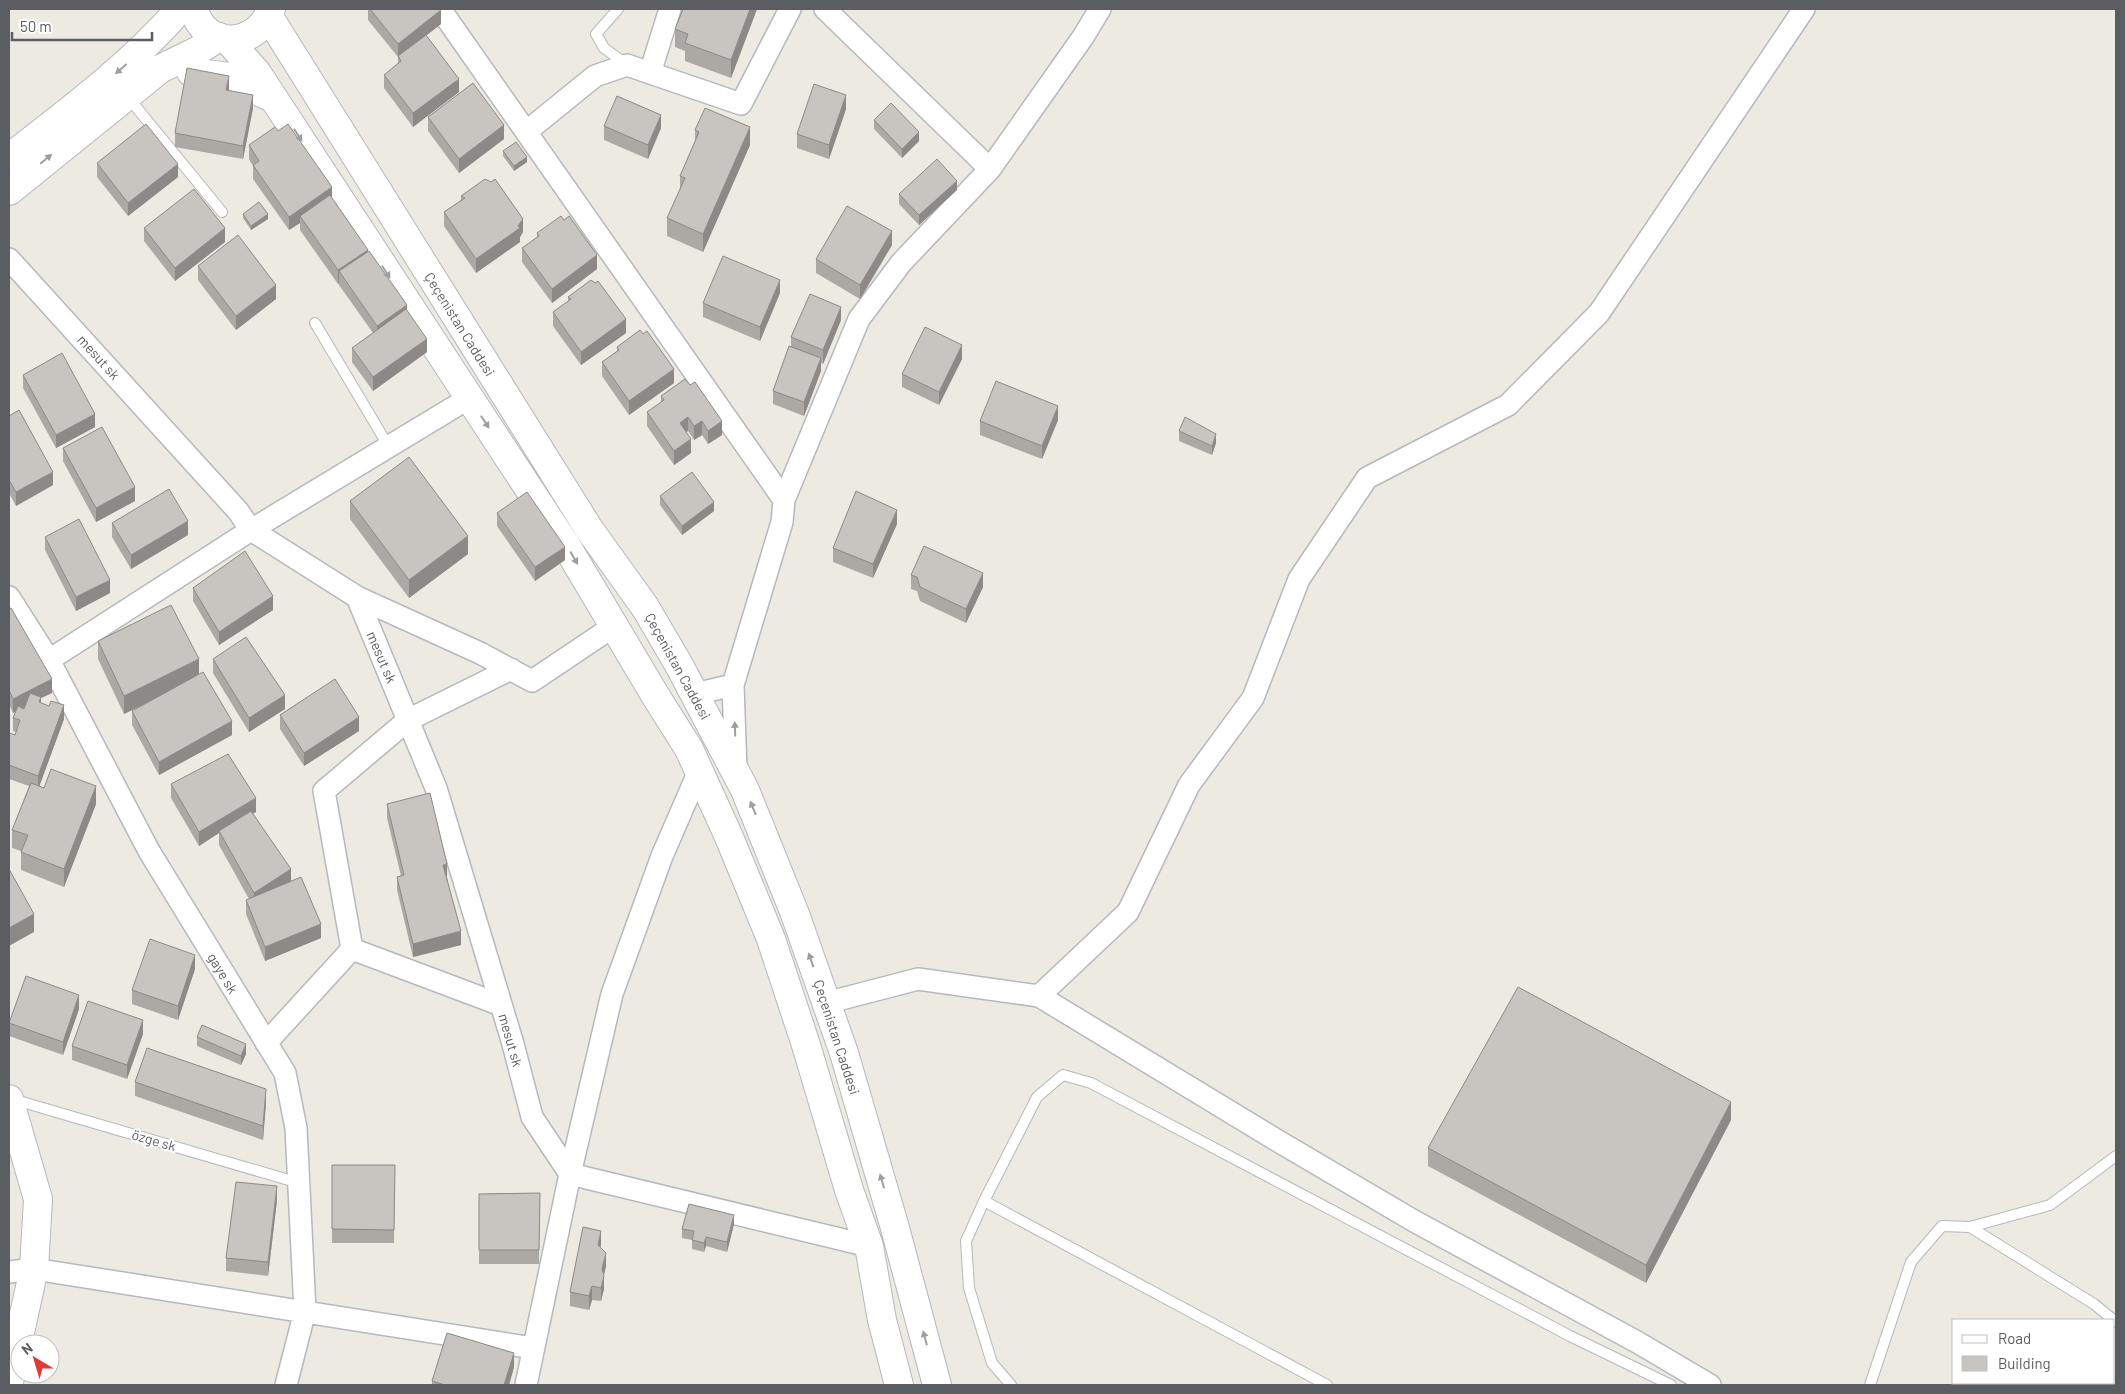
<svg xmlns="http://www.w3.org/2000/svg" width="2125" height="1394" font-family="Barlow,sans-serif">
<style>
.lines{fill:none;stroke-linecap:round;stroke-linejoin:round}
.lane-casing{stroke:#b5b8bc;stroke-width:12}
.street-casing{stroke:#b5b8bc;stroke-width:24}
.secondary-casing{stroke:#b4b7bc;stroke-width:30}
.lane{stroke:#fff;stroke-width:10}
.street{stroke:#fff;stroke-width:21}
.secondary{stroke:#fff;stroke-width:28}
.wall{fill:#aca9a4}
.shaded-wall{fill:#8c8986}
.building{fill:#c8c4bf;stroke:#8c8986}
.oneway{fill:#9c9ea1}
.labels{text-anchor:middle;dominant-baseline:central;stroke-width:4;stroke-linejoin:round;paint-order:stroke}
.street-label{font-size:14px;fill:#5a5e62;stroke:#fff}
</style>
<rect width="100%" height="100%" fill="#edeae2"/>
<g class="lines">
<defs>
<path id="lane" d="M618,9l-22,25 8,14 22,16
M127,96l95,116
M315,323l74,124
M12,1099l287,84
M984,1201l343,184
M1970,1227l80,-22 66,-49
M1011,1385l-19,-22 -23,-75 -3,-47 18,-40 53,-104 26,-22 28,8 479,253 101,49
M1870,1385l41,-123 31,-36 28,1 124,77 22,18"/>
<path id="street" d="M440,9l344,491
M825,9l165,160
M650,73l20,-64
M526,132l69,-56 32,-11 114,39 49,-95
M9,259l229,252 13,19 106,67 79,191 77,256 19,73 38,57
M9,597l40,63 100,191 136,222 11,55 9,183 -19,74
M357,597l123,56 52,28 82,-55
M49,660l202,-130 218,-132
M695,694l38,-9
M736,770l-3,-85 49,-163 2,-22 75,-181 42,-56 89,-94 93,-132 17,-28
M352,949l149,56
M1039,996l89,-84 61,-127 64,-87 46,-119 68,-101 141,-73 91,-92 205,-304
M826,1003l92,-24 121,17 239,145 136,80 223,121 73,43
M266,1043l86,-94 -28,-158 84,-71 103,-51
M570,1174l299,72
M9,1272l25,-3 499,79
M526,1385l44,-211 42,-180 50,-138 37,-85"/>
<path id="secondary" d="M194,9c10,42 64,39 77,0
M269,17l320,512 56,78 34,58 66,125 50,124 49,139 51,175 42,157
M228,40l29,33 310,474 88,148 34,54 40,88 42,102 35,106 43,145 20,56 13,74 17,65
M191,72l38,5 41,20
M9,158c60,-47 121,-92 171,-149
M9,191l151,-122 37,-18 22,-14
M9,1099l29,100 -4,70 -25,113"/>
</defs>
<use href="#lane" class="lane-casing"/>
<use href="#street" class="street-casing"/>
<use href="#secondary" class="secondary-casing"/>
<use href="#lane" class="lane"/>
<use href="#street" class="street"/>
<use href="#secondary" class="secondary"/>
</g>
<path class="wall" d="M368,9h72l1,15 -15,11 33,57 -46,35 -29,-39v-13l14,-12v-6l-30,-37z
M757,9l-26,69 -46,-17v-10l-10,-4v-18z
M229,90l24,18 -10,51 -68,-12v-14z
M846,109l-17,50 -32,-11v-14z
M428,117l76,22 -45,34 -31,-42z
M874,120l45,21 -17,17 -28,-29z
M604,126l57,2 -13,31 -44,-19z
M695,130l55,15 -47,107 -36,-16v-18l13,-29v-13l15,-35z
M278,131l54,67 75,112 20,42 -54,39 -21,-29v-14l21,-15 -34,-48v-2l-1,1 -38,-54v-7l-11,7 -36,-51v-13l-4,-7v-14z
M503,151l24,11 -13,9 -11,-15z
M97,163l81,14 -50,39 -31,-39z
M957,190l-38,35 -20,-21v-10z
M461,196l62,36 -3,5v5l-44,31 -32,-47v-14l17,-12z
M243,214l25,5 -17,11 -8,-12z
M144,228l81,14 -50,39 -31,-40z
M537,233l60,36 -45,34 -30,-41v-14l15,-11z
M892,245l-32,54 -44,-26v-14z
M198,266l78,33 -40,31 -38,-50z
M780,293l-20,48 -57,-24v-14z
M568,297l58,36 -45,32 -28,-39v-14l15,-11z
M841,320l-18,44 -2,-1v8l-17,45 -31,-12v-13l18,-44v-10z
M643,334l31,49 -45,32 -27,-39v-14l15,-11v-4z
M962,359l-23,46 -37,-18v-13z
M23,375l72,52 -39,21 -33,-60z
M685,379l37,56 -14,9 -6,-9 -8,5 -6,-9 -2,1 5,21 -17,12 -27,-39v-14l14,-9v-7z
M9,416l44,69 -37,21 -7,-13z
M1058,420l-16,39 -62,-24v-14z
M1179,431l37,12 -4,12 -33,-14z
M63,448l72,53 -39,21 -33,-61z
M660,496l54,15 -32,24 -22,-30z
M350,501l118,53 -59,44 -59,-79z
M497,513l68,47 -30,21 -38,-55z
M112,523l76,12 -57,34 -19,-32z
M897,524l-24,54 -40,-16v-14z
M45,537l65,56 -34,18 -31,-61z
M911,575l72,12 -17,36 -46,-22 -3,-10 -6,-2z
M193,588l80,22 -54,35 -26,-44z
M9,609l43,84 -11,5v5l23,16 -25,67 57,18 -32,83 -43,-17v-19l-9,-3v-18l17,-44 -20,-7v-46l6,2 1,-3 -3,-1v-13l3,-7 -3,2 -4,-9z
M98,641l101,33 33,61 -73,40 -27,-50v-14l16,-9 -24,12 -26,-55z
M213,659l72,50 -36,23 -36,-59z
M280,715l79,16 -55,35 -24,-37z
M171,784l85,28 -3,1 38,69 30,56 -56,23 -19,-47v-14l3,-1 -30,-54v-12l-20,13 -28,-48z
M387,804l60,73 14,68 -48,12 -16,-67v-13l4,-1 -14,-58z
M195,969l-17,51 -46,-16v-14z
M79,1009l-16,46 -54,-19v-13z
M143,1034l-16,45 -55,-19v-14z
M197,1037l49,17 -5,11 -44,-19z
M135,1082l131,21 -3,37 -128,-44z
M1731,1120l-85,163 -218,-117v-18z
M332,1165h63l-1,78h-62z
M540,1193l-1,71h-60v-70z
M277,1200l-9,76 -42,-5v-13z
M734,1224l-7,28 -21,-6 -2,6 -12,-3v-9l-10,-2v-9z
M601,1245l-1,2 6,19 -2,9v14l-3,12 -9,-1 -3,10 -19,-4v-14z
M514,1367l-5,18h-77v-4z"/>
<path class="shaded-wall" d="M750,9h7l-26,69v-18z
M441,10v14l-43,34v-14z
M229,76v13l-3,14v-13z
M459,79v13l-46,35v-14z
M253,95v13l-10,51v-13z
M846,95v14l-17,50v-14z
M661,115v13l-13,31v-14z
M504,125v14l-45,34v-14z
M750,127v18l-47,107v-18z
M919,132v9l-17,17v-9z
M527,157v5l-13,9v-5z
M178,164v13l-50,39v-13z
M957,181v9l-38,35v-10z
M332,187v13l-32,16v7l-11,7v-13z
M268,214v5l-17,11v-4z
M523,219v13l-3,5v5l-44,31v-14l42,-33z
M225,228v14l-50,39v-13z
M892,231v14l-32,54v-14z
M368,250v13l-29,8v12l-1,1v-14z
M597,255v14l-45,34v-14z
M780,280v13l-20,48v-14z
M276,285v14l-40,31v-14z
M407,305v14l-30,21v-14z
M841,307v13l-18,44v-14z
M626,319v14l-45,32v-13z
M427,339v13l-54,39v-14z
M962,345v14l-23,46v-13z
M821,358v13l-17,45v-14z
M674,369v14l-45,32v-14z
M1058,406v14l-16,39v-13z
M95,414v13l-39,21v-13z
M688,417v14l-8,5v-13z
M702,421v14l-8,5v-14z
M722,421v14l-14,9v-13z
M1216,434v9l-4,12v-9z
M691,439v14l-17,12v-14z
M53,472v13l-37,21v-14z
M135,487v14l-39,21v-14z
M714,502v9l-32,24v-9z
M897,510v14l-24,54v-14z
M188,521v14l-57,34v-14z
M468,536v18l-59,44v-18z
M565,547v13l-30,21v-14z
M983,573v14l-17,36v-14z
M110,580v13l-34,18v-14z
M273,596v14l-54,35v-13z
M199,659v18l-75,37v-18z
M52,679v14l-11,5v12l-2,-8 1,-3 -27,14v-14z
M285,695v14l-36,23v-14z
M64,705v14l-26,71v-14z
M359,717v14l-55,35v-13z
M232,721v14l-73,40v-13z
M96,786v18l-32,83v-18z
M256,798v14l-36,21 -1,-2v2l-20,13v-14z
M447,864v13l-4,1v-13z
M291,869v14l-37,24v-14z
M34,914v18l-25,14v-18z
M321,924v14l-56,23v-14z
M461,931v14l-48,12v-13z
M195,955v14l-17,51v-14z
M79,995v14l-16,46v-13z
M143,1020v14l-16,45v-14z
M246,1044v10l-5,11v-9z
M266,1089v14l-3,37v-14z
M1731,1102v18l-85,163v-18z
M277,1186v14l-9,76v-14z
M734,1215v9l-7,28v-10z
M601,1231v14l-3,13v-13z
M706,1237v9l-2,6v-9z
M606,1253v13l-4,17v-14z
M604,1276v13l-3,12v-13z
M592,1286v14l-3,10v-14z
M514,1353v14l-5,18h-5z"/>
<path class="building" d="M370,9h70l1,1 -43,34z
M683,9h67l-19,51 -46,-17 3,-9 -13,-5z
M426,35l33,44 -46,34 -29,-38 17,-14 -3,-5z
M187,68l42,8 -3,14 27,5 -10,51 -68,-13z
M473,83l31,42 -45,34 -31,-42z
M814,84l32,11 -17,50 -32,-11z
M617,96l44,19 -13,30 -44,-19z
M891,103l28,29 -17,17 -28,-29z
M705,108l45,19 -47,107 -36,-16 18,-40 -5,-2 19,-44 -4,-2z
M146,124l32,40 -50,39 -31,-40z
M288,124l44,63 -43,30 -36,-52 6,-4 -10,-16 26,-18 3,4z
M516,142l11,15 -13,9 -11,-15z
M937,159l20,22 -38,34 -20,-21z
M485,179l6,3 4,-3 28,40 -5,7 2,2 -44,31 -32,-47 21,-14 -4,-2z
M194,189l31,39 -50,40 -31,-40z
M330,195l38,55 -30,20 -38,-54z
M259,202l9,12 -17,12 -8,-12z
M847,206l45,25 -32,54 -44,-26z
M561,216l3,4 5,-4 28,39 -45,34 -30,-41 17,-12 -2,-3z
M238,235l38,50 -40,31 -38,-50z
M369,251l38,54 -30,21 -38,-55z
M723,256l57,24 -20,47 -57,-24z
M591,280l4,3 3,-2 28,38 -45,33 -28,-40 18,-13 -3,-2z
M810,294l31,13 -18,43 -32,-13z
M406,309l21,30 -54,38 -21,-29z
M925,327l37,18 -23,47 -37,-18z
M640,330l3,4 4,-3 27,38 -45,32 -27,-39 17,-12 -2,-3z
M789,346l32,12 -17,44 -31,-11z
M62,353l33,61 -39,21 -33,-60z
M685,379l5,6 5,-3 27,39 -14,10 -6,-10 -8,5 -6,-9 -8,6 11,16 -17,12 -27,-39 17,-12 -3,-4z
M996,381l62,25 -16,40 -62,-25z
M19,410l34,62 -37,20 -7,-12v-64z
M1185,417l31,17 -4,12 -33,-15z
M102,427l33,60 -39,21 -33,-60z
M409,457l59,79 -59,44 -59,-79z
M692,472l22,30 -32,24 -22,-30z
M169,489l19,32 -57,34 -19,-32z
M856,491l41,19 -24,54 -40,-16z
M527,492l38,55 -30,20 -38,-54z
M79,519l31,61 -34,17 -31,-60z
M924,546l59,27 -17,36 -46,-22 -3,-10 -6,-2z
M245,551l28,45 -54,36 -26,-44z
M171,605l28,54 -75,37 -26,-55z
M11,608l41,71 -39,20 -4,-9v-81z
M246,637l39,58 -36,23 -36,-59z
M203,672l29,49 -73,41 -27,-51z
M335,679l24,38 -55,36 -24,-38z
M30,693l11,4 -2,5 10,4 2,-5 13,4 -26,71 -29,-11v-32l6,2 5,-15 -7,-2 5,-12 6,3z
M228,754l28,44 -57,34 -28,-48z
M51,769l45,17 -32,83 -43,-17 7,-17 -16,-5 19,-47 13,5z
M430,793l17,71 -4,1 18,66 -48,13 -16,-67 7,-2 -17,-71z
M251,811l40,58 -37,24 -35,-62z
M9,869l25,45 -25,14z
M301,877l20,47 -56,23 -19,-47z
M150,939l45,16 -17,51 -46,-16z
M26,976l53,19 -16,47 -54,-19z
M1518,987l213,115 -85,163 -218,-117z
M88,1001l55,19 -16,45 -55,-19z
M202,1025l44,19 -5,12 -44,-19z
M147,1048l119,41 -3,37 -128,-44z
M332,1165h63l-1,65 -62,-1z
M236,1182l41,4 -9,76 -42,-4z
M540,1193l-1,57h-60v-56z
M689,1204l45,11 -7,27 -21,-5 -2,6 -12,-3 2,-9 -12,-2z
M583,1227l18,4 -3,14 8,8 -4,16 2,7 -3,12 -9,-2 -3,10 -19,-4z
M447,1333l67,20 -10,32h-59l-13,-4z"/>
<defs><path id="oneway-solid" d="M-6-.8H1V-3.2L6.5 0L1 3.2V.8H-6Z" transform="scale(1.25)"/></defs>
<g class="oneway">
<use href="#oneway-solid" transform="translate(121 69) rotate(139)"/>
<use href="#oneway-solid" transform="translate(298 135) rotate(57)"/>
<use href="#oneway-solid" transform="translate(46 159) rotate(-40)"/>
<use href="#oneway-solid" transform="translate(386 272) rotate(57)"/>
<use href="#oneway-solid" transform="translate(485 422) rotate(57)"/>
<use href="#oneway-solid" transform="translate(574 558) rotate(60)"/>
<use href="#oneway-solid" transform="translate(735 729) rotate(-92)"/>
<use href="#oneway-solid" transform="translate(753 808) rotate(-112)"/>
<use href="#oneway-solid" transform="translate(811 960) rotate(-109)"/>
<use href="#oneway-solid" transform="translate(882 1181) rotate(-106)"/>
<use href="#oneway-solid" transform="translate(925 1338) rotate(-105)"/>
</g>
<g class="labels">
<g class="street-label">
<text transform="translate(460 324) rotate(58)">Çeçenistan Caddesi</text>
<text transform="translate(99 357) rotate(48)">mesut sk</text>
<text transform="translate(382 657) rotate(67)">mesut sk</text>
<text transform="translate(678 666) rotate(61)">Çeçenistan Caddesi</text>
<text transform="translate(223 973) rotate(59)">gaye sk</text>
<text transform="translate(837 1037) rotate(72)">Çeçenistan Caddesi</text>
<text transform="translate(511 1040) rotate(74)">mesut sk</text>
<text transform="translate(154 1140) rotate(16)">özge sk</text>
</g>
</g>
<rect width="2125" height="1394" fill="none" stroke="#5a5e62" stroke-width="20"/>
<rect x="1952" y="1319" width="162" height="65" fill="#ffffff" stroke="#bdbfc0"/>
<rect x="1962" y="1335" width="25" height="8" fill="#ffffff" stroke="#bdbfc0"/>
<text x="1998" y="1344" font-size="15" fill="#5a5e62">Road</text>
<rect x="1962" y="1356" width="25" height="15" fill="#c8c4bf" stroke="#bdbfc0"/>
<text x="1998" y="1369" font-size="15" fill="#5a5e62">Building</text>
<g transform="translate(35 1359) rotate(322)"><circle r="24" fill="#ffffff" stroke="#bdbfc0"/>
<path d="M0-4L9 19L0 12L-9 19Z" fill="#e13933"/>
<text y="-8" font-size="14" font-weight="bold" text-anchor="middle" fill="#5a5e62">N</text>
</g>
<path d="M12 32v8h140v-8" fill="none" stroke="#5a5e62" stroke-width="2.5"/>
<text x="20" y="32" font-size="15" fill="#5a5e62" stroke="#ffffff" stroke-width="4" paint-order="stroke">50 m</text>
</svg>
